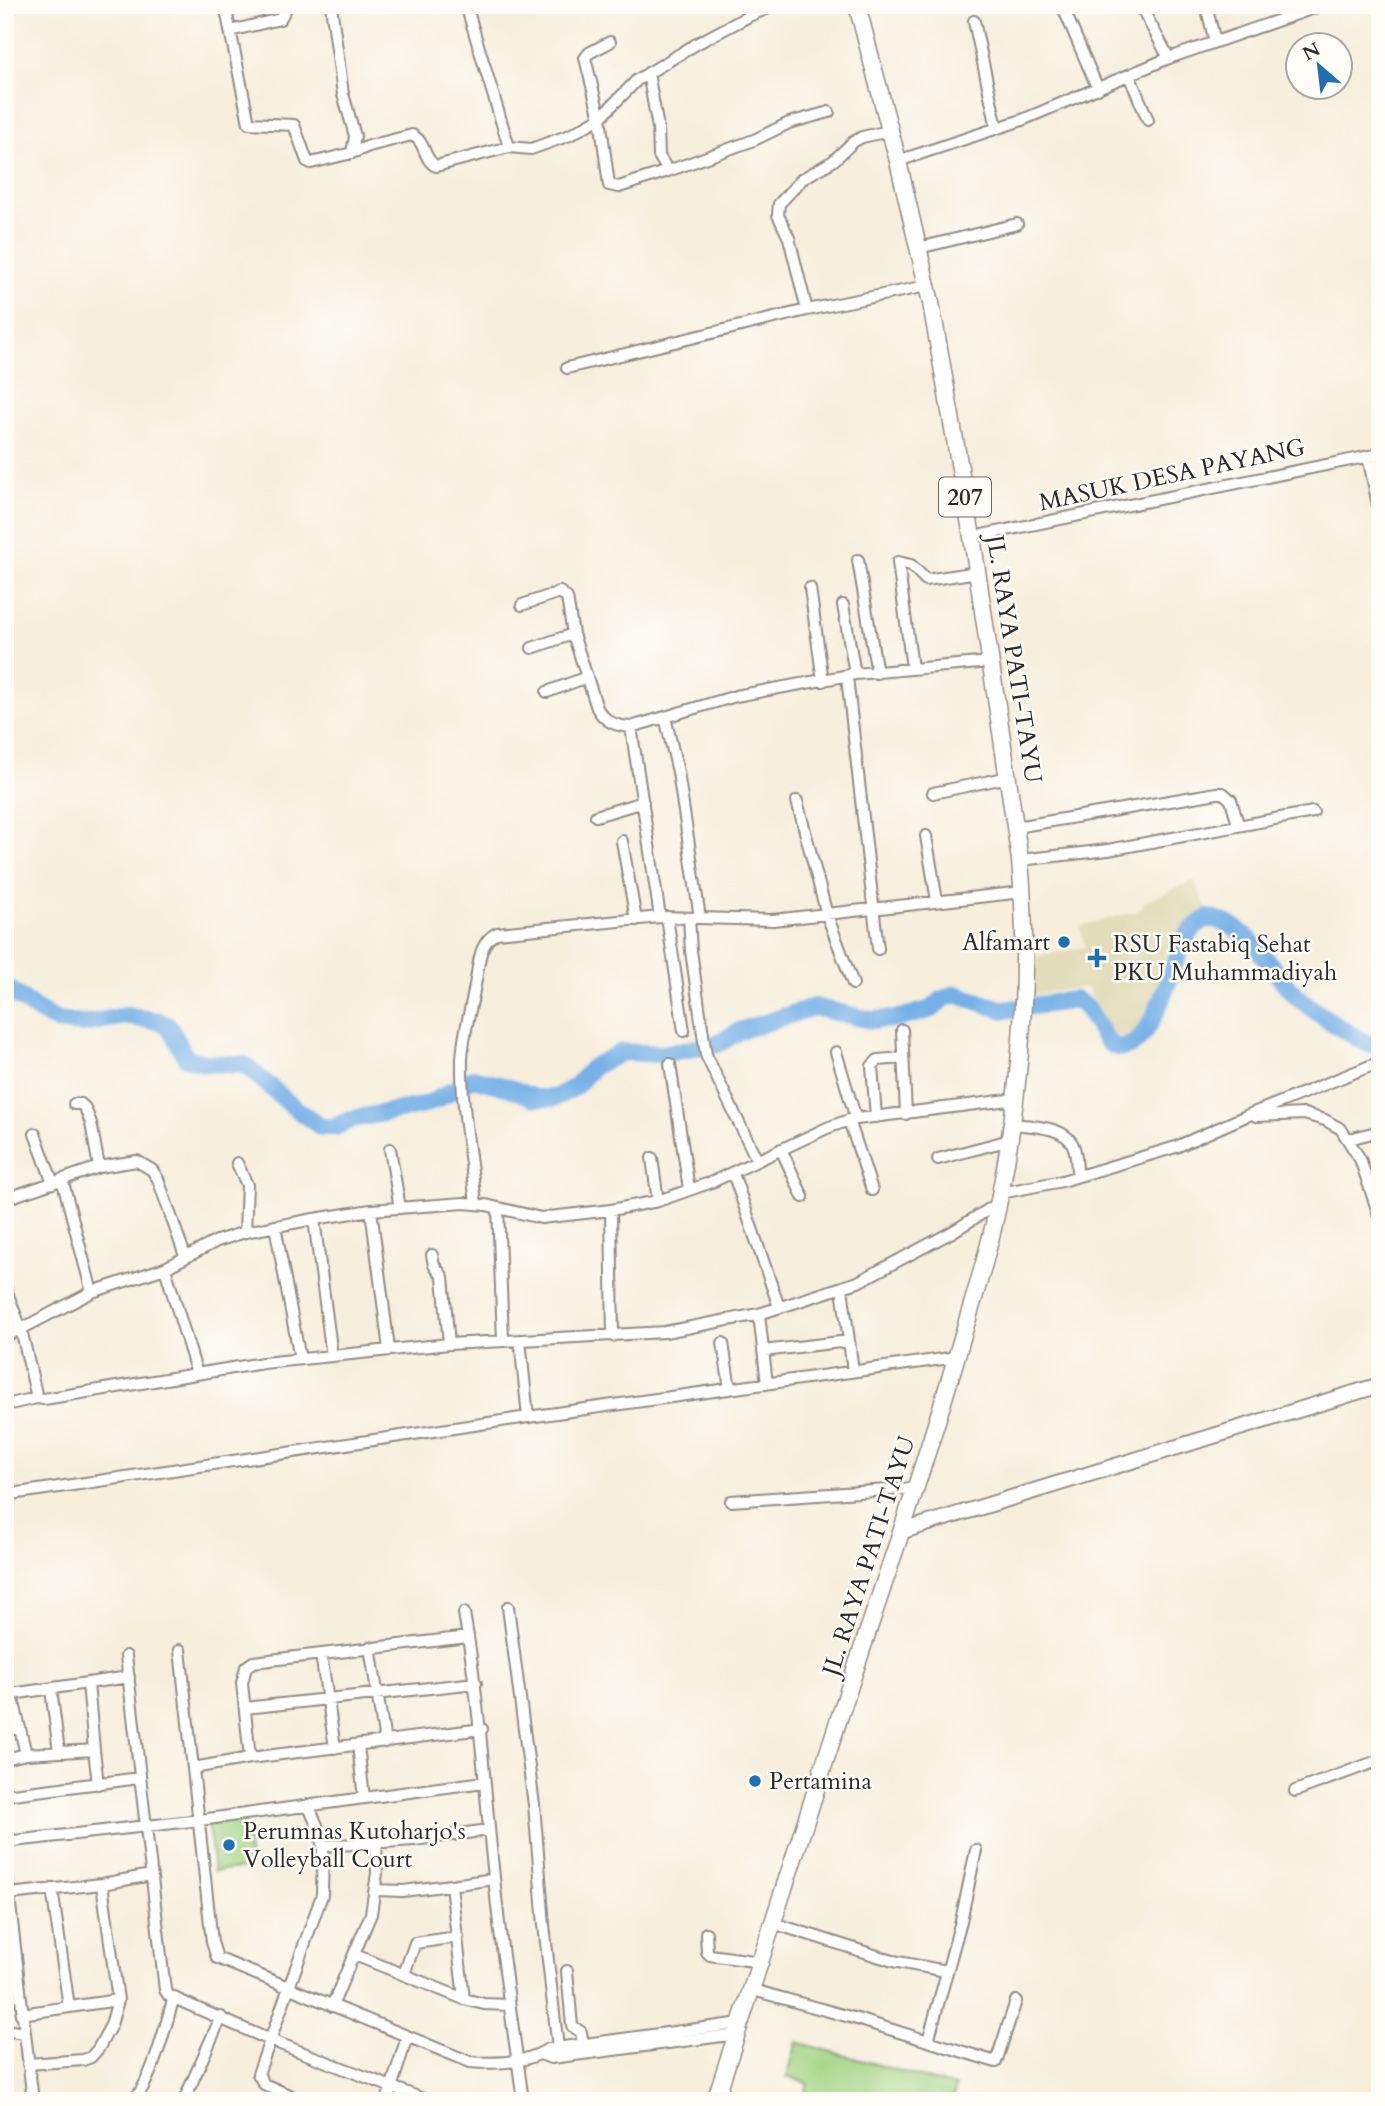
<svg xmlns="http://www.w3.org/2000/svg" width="1385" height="2106" font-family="Cardo,serif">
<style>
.built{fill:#e3dcba}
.green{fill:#a2d281;stroke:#667e56;stroke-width:2}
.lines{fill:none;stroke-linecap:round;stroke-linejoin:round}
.river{stroke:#76b0e7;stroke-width:18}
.street-casing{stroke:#918c84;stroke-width:14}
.secondary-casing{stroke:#918c84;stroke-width:18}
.primary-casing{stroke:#918c84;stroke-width:19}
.street{stroke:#fff;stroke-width:10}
.secondary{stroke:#fff;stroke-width:14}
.primary{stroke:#fff;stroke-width:16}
.poi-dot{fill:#1f6fb2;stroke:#fdfcf7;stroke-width:2.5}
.labels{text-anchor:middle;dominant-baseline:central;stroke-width:5;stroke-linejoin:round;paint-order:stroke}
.shield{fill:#fdfcf7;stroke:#6a6a68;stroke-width:2}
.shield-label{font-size:23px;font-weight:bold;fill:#2b2b2b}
.street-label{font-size:24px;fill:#2b2b2b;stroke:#fdfcf7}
.poi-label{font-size:24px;fill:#2b2b2b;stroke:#fdfcf7;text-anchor:start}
</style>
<rect width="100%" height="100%" fill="#fdfcf7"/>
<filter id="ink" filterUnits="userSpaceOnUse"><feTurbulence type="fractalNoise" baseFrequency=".0143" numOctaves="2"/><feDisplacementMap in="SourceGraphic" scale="14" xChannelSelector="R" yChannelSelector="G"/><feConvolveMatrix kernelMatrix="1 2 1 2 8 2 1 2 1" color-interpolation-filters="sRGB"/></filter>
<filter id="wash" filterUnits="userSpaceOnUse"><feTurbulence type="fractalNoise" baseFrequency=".00686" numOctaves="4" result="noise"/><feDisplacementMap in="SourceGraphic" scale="28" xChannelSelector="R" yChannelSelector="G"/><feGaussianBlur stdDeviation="1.57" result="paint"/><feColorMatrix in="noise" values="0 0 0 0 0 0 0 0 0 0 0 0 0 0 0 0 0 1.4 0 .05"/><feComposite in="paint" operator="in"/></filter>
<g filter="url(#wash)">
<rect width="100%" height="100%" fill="#f7eedc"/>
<path class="built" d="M1194,880l15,34 -20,9 -20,20 -11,44 -18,36 -9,12 -11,2 -13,-7 -7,-11 -11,-29 -4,-3 -55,8 1,-38 54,-10 -5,-21 58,-15 7,-9z"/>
<path class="green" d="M244,1820l7,47 -37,4 -6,-47z
M797,2042l159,45 -4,14h-149l5,-18 -21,-6z"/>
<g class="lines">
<path class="river" d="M5,986l30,23 22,12 25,3 43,-8 34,5 10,5 17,32 18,5 41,2 46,40 30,22h14l17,-8 69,-13 15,-6 37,-22 37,10 24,10h20l21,-11 18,-20 29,-15 39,2 57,-10 21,-13 75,-24 57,13 25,-1 36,-10 11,-10 12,-5 49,16 71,-10c21,9 23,42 42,47 36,8 54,-85 68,-108 6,-10 13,-15 23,-21 46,6 60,54 92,81 20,17 45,32 68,45h12"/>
</g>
</g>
<g filter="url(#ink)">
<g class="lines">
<defs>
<path id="street" d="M225,5l24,118 45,2 13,36 4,2 41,-10
M331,5l12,89 12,42 -3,17 17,-7 43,-11c14,6 11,25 24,31l73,-19 22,2 39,-14 30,-17 37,-38 61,-37 53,-28 25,-10
M466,5l43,142
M1062,5l36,84
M1140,5l29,53
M1206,5l9,37
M974,21l23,107
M230,31l50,-12 8,-14
M610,42l-21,11 -4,5 15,60 9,67 10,2 49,-16
M648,73l10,55 1,28 9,15 86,-31 35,-17 40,-11
M1129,75l19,45
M898,161l124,-41 147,-62 154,-53
M919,248l98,-24
M807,310l-18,-72 -11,-23 1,-11 23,-25 31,-18 20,-19 9,-5 27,-6
M567,368l240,-58 120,-24
M1368,456l12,59
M972,537l408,-83
M858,560l19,113
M810,588l13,93
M522,605l38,-13 7,6 6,36 24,74c8,14 19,18 34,19l105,-31 119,-22 136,-12
M843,605l12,69
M532,648l41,-14
M912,668l-14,-106 13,3 15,15 52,-8
M847,677l31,272
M547,692l40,-15
M665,717l13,55 22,146
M631,727l29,190
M933,793l76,-16
M797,801l30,114 26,69
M596,816l47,-14
M1016,827l201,-34h6l8,7 7,24
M926,836l11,65
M622,841l14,79
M1020,860l88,-10 205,-38
M667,917l17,114
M689,918l2,33 15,104 51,105
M902,1030l4,84
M836,1052l20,67
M670,1064l19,125
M74,1104h7l4,4 6,15 8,44
M1256,1116l48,-2 21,6 16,9 19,30 20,59
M876,1117l-4,-51 6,-6 25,-2
M849,1120l23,70
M1012,1124c18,2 56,2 62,24 3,8 2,19 4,28
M35,1134l18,49
M1349,1139l31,-8
M390,1149l10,59
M781,1149l22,48
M652,1158l6,43
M938,1159l72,-19
M237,1163l10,22 -2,47
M733,1173l46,134
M62,1179l30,113
M1001,1193l61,-12 114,-34 70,-31 134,-54
M5,1199l94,-32 38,-6 15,9 6,9 27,77
M476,1204c-5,-48 -15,-97 -14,-145 1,-24 9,-50 13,-74 4,-19 3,-43 22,-52l163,-16 113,3 250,-28
M498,1208l5,132
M371,1210l18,139
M611,1210l2,126
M314,1219l18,137
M275,1226l25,133
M432,1255l2,10 9,12 6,67
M165,1268l32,106
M5,1287l16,42 71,-37 73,-24 52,-27 28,-9 69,-13 57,-9 93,-7 22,2 55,13 70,-8 47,-9 54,-19 115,-54 22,-8 167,-21
M842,1288l11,83
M759,1314l8,70
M5,1336l16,-7 16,69 7,1 219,-36 186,-19 216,-12 94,-18 99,-32 94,-50 47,-29
M520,1340l8,77
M723,1343l7,46
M763,1351l86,-10
M5,1405l32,-7
M5,1495l523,-78 429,-60
M731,1501l185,-13
M508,1607l26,198 10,120 15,132
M464,1613l4,24
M370,1647l15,95
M180,1650l32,292 5,16 253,104c24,2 57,1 78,-13l193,-26
M321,1654l14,94
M126,1656l39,334 4,6 101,44 158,61
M88,1683l6,67
M51,1689l8,63
M5,1695l124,-18
M12,1695l14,59
M245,1708l231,-25
M5,1730l15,-2
M358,1745l6,53
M250,1758l-8,-75 4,-16 7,-5 215,-25c13,80 17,160 26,240 7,75 19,149 29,224
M5,1759l21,-5 68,-4 4,34
M193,1768l57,-10 232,-29
M1295,1791l85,-31
M5,1795l135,-17
M5,1842l195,-22 284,-38
M323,1846l91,-6 75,-10
M5,1862l28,239
M451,1885l43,-6
M52,1889l17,118
M375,1890l28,1 48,-6 13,114 20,5 25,1
M9,1894l93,-10 49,-9
M773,1923l120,38 53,10
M706,1933l1,19 3,3 51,7
M355,1955l109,44
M567,1971l5,55 9,6 2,12
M404,1974l11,-31 43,-6
M753,1990l104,29 139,43 20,-61
M332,2006l39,-92 6,-41 -1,-30
M21,2014l97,-14
M5,2030l19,3
M928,2041l33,-120 15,-71
M540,2054l11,4 187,-24
M28,2064l55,-4 8,-3 7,-8 13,-24 7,-25 -16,-116
M185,2098l36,-81
M131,2101c19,-10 36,-81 43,-104
M302,2101l-38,-17 -6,-10 64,-179 1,-49 -6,-21 -9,-20
M387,2101l20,-64"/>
<path id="secondary" d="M903,1531l477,-146"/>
<path id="primary" d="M715,2101c52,-156 100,-312 152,-467 33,-98 66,-196 95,-296 14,-47 29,-94 38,-143 21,-109 30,-224 20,-335l-48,-323 -41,-234 -33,-142 -41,-156"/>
</defs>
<use href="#street" class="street-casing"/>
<use href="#secondary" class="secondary-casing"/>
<use href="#primary" class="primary-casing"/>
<use href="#street" class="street"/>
<use href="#secondary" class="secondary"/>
<use href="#primary" class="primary"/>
</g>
</g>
<g class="poi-dot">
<circle cx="1064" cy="942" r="7"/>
<path d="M1093.5 947.5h7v7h7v7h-7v7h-7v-7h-7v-7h7z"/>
<circle cx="755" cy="1781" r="7"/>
<circle cx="229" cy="1845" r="7"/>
</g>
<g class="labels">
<rect class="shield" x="939" y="477.5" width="52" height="39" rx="5"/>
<g class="shield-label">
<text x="965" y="497">207</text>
</g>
<g class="street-label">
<text transform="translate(1172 475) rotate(-12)">MASUK DESA PAYANG</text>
<text transform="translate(1014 659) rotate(81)">JL. RAYA PATI-TAYU</text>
<text transform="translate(869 1556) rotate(-72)">JL. RAYA PATI-TAYU</text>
</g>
<g class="poi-label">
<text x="1050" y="942" text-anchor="end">Alfamart</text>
<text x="1113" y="944">RSU Fastabiq Sehat<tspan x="1113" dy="28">PKU Muhammadiyah</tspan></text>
<text x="769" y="1781">Pertamina</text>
<text x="243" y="1831">Perumnas Kutoharjo's<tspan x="243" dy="28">Volleyball Court</tspan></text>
</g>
</g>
<rect width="1385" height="2106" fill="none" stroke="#fdfcf7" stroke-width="28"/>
<g transform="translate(1319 66) rotate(332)"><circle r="33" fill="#fdfcf7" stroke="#a9a8a5" stroke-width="2"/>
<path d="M0-5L12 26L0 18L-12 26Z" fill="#1f6fb2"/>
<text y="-10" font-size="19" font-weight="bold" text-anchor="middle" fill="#2b2b2b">N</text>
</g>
</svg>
